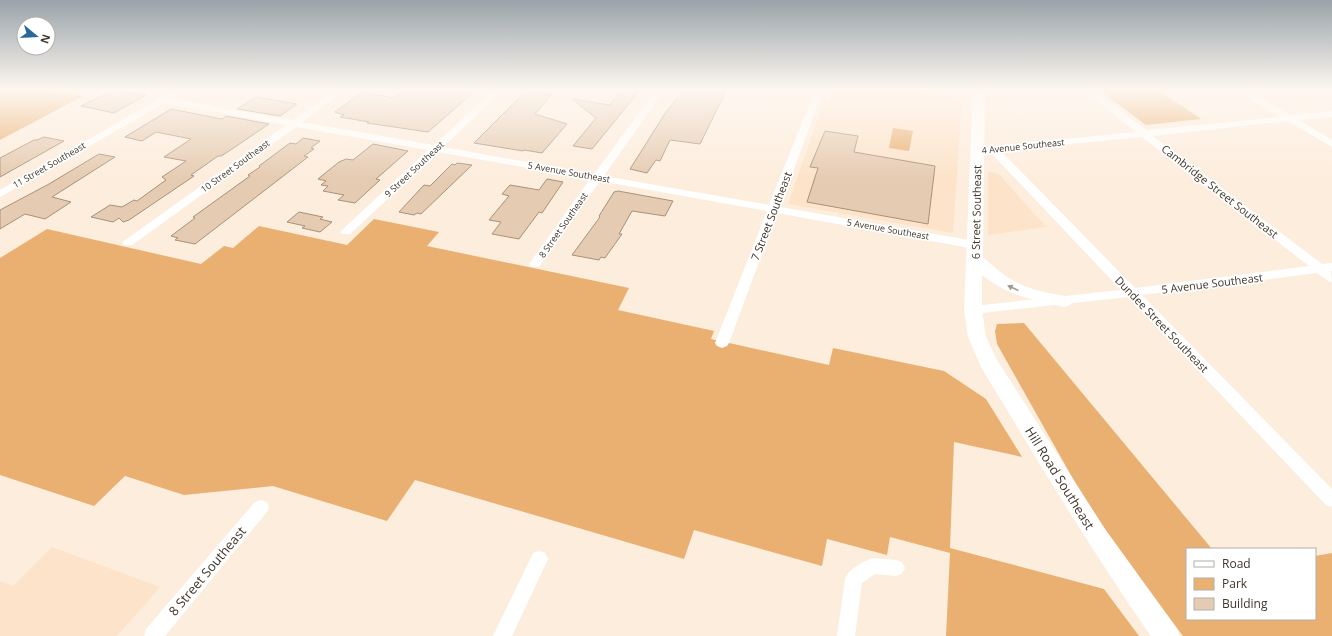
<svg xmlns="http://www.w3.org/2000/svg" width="1332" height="636" font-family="'Open Sans',sans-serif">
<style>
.built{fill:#fce3c9}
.green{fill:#eab072}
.building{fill:#e5cbb1;stroke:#a99178}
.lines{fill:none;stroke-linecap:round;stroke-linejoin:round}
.street{fill:#fff;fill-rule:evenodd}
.secondary{fill:#fff;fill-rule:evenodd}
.oneway{fill:#a09a95}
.labels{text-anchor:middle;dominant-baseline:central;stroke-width:3.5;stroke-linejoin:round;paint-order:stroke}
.far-street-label{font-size:9px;fill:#40362b;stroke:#fff}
.street-label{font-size:11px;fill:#40362b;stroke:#fff}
.near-street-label{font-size:13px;fill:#40362b;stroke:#fff}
</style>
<rect width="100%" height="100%" fill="#fdeddd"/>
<path class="built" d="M828,90h76l58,8 -9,135 -165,-29z
M988,172l11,2 47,53 -58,8z
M52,547l108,40 -43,49h-117v-55l13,5z"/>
<path class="green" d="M0,90h45l38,6 -83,44z
M1099,90h59l43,29 -55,6z
M893,128l20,3 -4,20 -20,-3z
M374,219l65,13 -12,14 202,42 -11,22 96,21 -3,8 118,26 4,-17 111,23 42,28 36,58 -68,-15 -4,106 154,41 35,47h-193l4,-83 -60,-16 -3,18 -60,-16 -5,27 -128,-36 -10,29 -269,-79 -28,41 -114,-35 -89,9 -59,-19 -31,30 -94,-31v-217l47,-29 154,35 23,-18 9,2 26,-22 88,19z
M1024,323l188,226h-25v70h128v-63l17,-3v83h-149l-48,-63 -50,-73 -88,-156 -2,-13 2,-7z"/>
<path class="building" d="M114,90l32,5 -32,18 -33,-7z
M404,90h72l-48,42 -61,-9 2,-1 -29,-5 4,-2 -9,-3 27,-20 32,6z
M527,90h24l-3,3 4,1 -17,20 32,10 -25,29 -18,-3 -1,1 -49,-8z
M625,90h15l-48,59 -19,-3 23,-28 -24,-19 38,6 9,-12 3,1z
M684,90h31l-2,2 12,1 -25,51 -30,-4 -10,21 -4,-1 -9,13 -17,-4 36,-57z
M256,97l41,7 -17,12 -43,-7z
M171,109l51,10 4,-3 43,8 -43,29 -5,3h-3l-27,19 3,1 -65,44 -6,2 -4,-4 -6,4 -22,-5 19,-12 12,2 12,-7 3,1 29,-21 -4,-3 24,-16 -22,-4 27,-18 -35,-7 -14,9 -17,-4z
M825,131l33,5 -4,16 81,14 -7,58 -121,-22 11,-34 -8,-1z
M44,137l20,4 -64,36v-19l34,-18h3z
M303,138l17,3 -9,7 3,1 -10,7 4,1 -113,87 -20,-4 3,-2 -7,-2 24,-18 -2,-1 57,-41 -2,-1 12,-8 -1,-1 31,-23 6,1z
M373,144l35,7 -32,28 4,1 -25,23 -17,-3 6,-5 -21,-4 5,-5 -7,-1 5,-4 -8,-2 21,-17 7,-3 7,1z
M99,154l16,3 -63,40 19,5 -26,17 -20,-5 -25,15v-19l49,-26z
M457,163l15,2 -51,49 -4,-1 -3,2 -15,-3 25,-27 6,1 22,-22 3,1z
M547,179l16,3 -21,31 -3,-1 -20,27 -27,-5 9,-12 -12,-2 20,-24 -7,-2 8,-9 29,5z
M618,191l55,10 -8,15 -33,-5 -13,23h3l-17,24 -4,-1 -2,3 -27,-5 28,-38 -1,-1 15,-24z
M299,212l24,5 -3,2 12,3 -12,10 -18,-4 3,-2 -18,-4z"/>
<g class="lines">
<path class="street" d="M138,90h18l15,2 4,-2h10l-13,9 121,21 43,-30h9l-43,32 132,23 60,-55h9l-60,57 151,27 62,-84h8l-60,86 165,29 46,-115h8l-43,117 195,34 4,1 2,3 -2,3 -4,1 -198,-36 -48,130 -2,3 -5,2 -5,-2 -2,-3 52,-132 -167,-30 -61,86h-8l-2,-3 61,-85 -152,-27 -88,82h-8l-2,-2 2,-2 86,-80 -132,-23 -164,118h-8l-2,-2 2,-2 162,-116 -121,-22 -165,94v-7l164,-94 -25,-4z
M1084,90h9l54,40 133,-13 -41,-25 -1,-2h10l43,25 41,-4v6l-33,3 33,20v7l-44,-26 -135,15 169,128 10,-1v8h-1l1,11 -4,-1 -11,-8 -175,22 190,194v18l-6,-2 -198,-208 -155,17 -5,-1 -1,-3 1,-3 5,-1 148,-16 -130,-137 -7,-1 -2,-2 2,-2 9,-2 143,-14zM1142,137l167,129 -174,22 -134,-137z
M261,500l6,2 2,5 -2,5 -102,124h-21l2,-7 109,-127z
M539,551l6,2 3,6 -36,77h-19l40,-83z
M872,558l24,2 6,2 3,6 -3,6 -6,2 -21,-2 -13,9 -7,53h-18l8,-57c4,-10 17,-17 27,-21z"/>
<path class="secondary" d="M973,90h12l-2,167c15,14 30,26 50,32 12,4 25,5 37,8l3,4 -3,4 -6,2c-30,-6 -57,-12 -82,-32v35l4,27 11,23 108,169 71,98 4,9h-29c-61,-87 -115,-178 -170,-269l-13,-30 -4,-27z"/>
</g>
<defs><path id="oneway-solid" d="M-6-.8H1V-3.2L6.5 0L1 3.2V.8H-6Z"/></defs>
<use class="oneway" href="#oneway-solid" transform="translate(1013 288) rotate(-154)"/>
<linearGradient id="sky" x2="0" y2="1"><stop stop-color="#99a3a9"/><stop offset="0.5" stop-color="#fef7f0"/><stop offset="1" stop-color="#fef7f0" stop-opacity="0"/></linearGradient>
<rect width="1332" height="179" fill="url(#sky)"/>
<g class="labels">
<g class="far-street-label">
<text transform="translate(1023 146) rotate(-6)">4 Avenue Southeast</text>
<text transform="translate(49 165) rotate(-30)">11 Street Southeast</text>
<text transform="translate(235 166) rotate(-36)">10 Street Southeast</text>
<text transform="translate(414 169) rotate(-43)">9 Street Southeast</text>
<text transform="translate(569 172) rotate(10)">5 Avenue Southeast</text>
<text transform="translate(563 225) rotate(-55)">8 Street Southeast</text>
<text transform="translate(888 229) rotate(10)">5 Avenue Southeast</text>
</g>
<g class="street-label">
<text transform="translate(1220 191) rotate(38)">Cambridge Street Southeast</text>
<text transform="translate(976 212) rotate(-89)">6 Street Southeast</text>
<text transform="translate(771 216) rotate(-69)">7 Street Southeast</text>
<text transform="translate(1212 283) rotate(-7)">5 Avenue Southeast</text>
<text transform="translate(1162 324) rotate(46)">Dundee Street Southeast</text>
</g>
<g class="near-street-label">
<text transform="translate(1060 478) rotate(58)">Hill Road Southeast</text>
<text transform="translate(207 571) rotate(-50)">8 Street Southeast</text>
</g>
</g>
<rect x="1186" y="548" width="130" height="72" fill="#ffffff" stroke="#b3afaa"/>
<rect x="1194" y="561" width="20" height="6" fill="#ffffff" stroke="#b3afaa"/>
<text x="1222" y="568" font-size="12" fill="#40362b">Road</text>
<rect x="1194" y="578" width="20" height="12" fill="#eab072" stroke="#b3afaa"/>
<text x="1222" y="588" font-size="12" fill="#40362b">Park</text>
<rect x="1194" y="598" width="20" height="12" fill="#e5cbb1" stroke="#b3afaa"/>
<text x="1222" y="608" font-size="12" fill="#40362b">Building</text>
<g transform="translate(36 36) rotate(108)"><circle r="19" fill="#ffffff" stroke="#b3afaa"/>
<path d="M0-3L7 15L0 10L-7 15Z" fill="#26679c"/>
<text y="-6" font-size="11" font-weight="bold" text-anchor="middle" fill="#40362b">N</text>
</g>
</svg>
